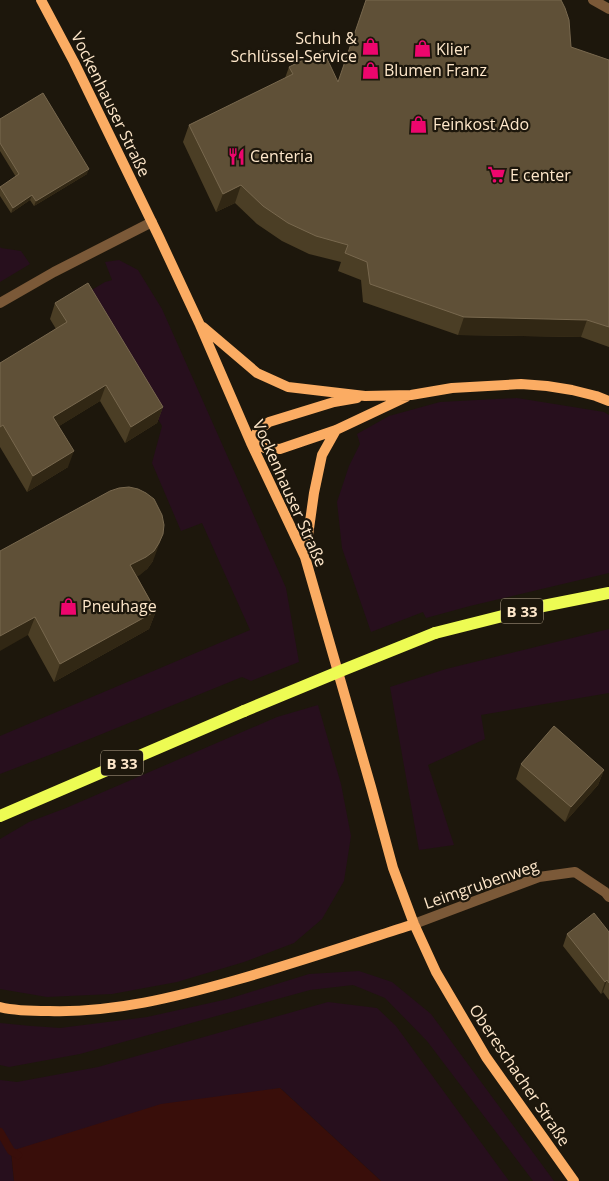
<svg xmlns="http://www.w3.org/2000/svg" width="609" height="1181" font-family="'Open Sans',sans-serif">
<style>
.green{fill:#270f1d}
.water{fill:#390e0a}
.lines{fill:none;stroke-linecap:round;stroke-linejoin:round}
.stream{stroke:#390e0a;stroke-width:8}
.street{stroke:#7b5938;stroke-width:10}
.secondary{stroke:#fbac63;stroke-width:10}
.primary{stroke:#edfb53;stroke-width:12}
.primary-bridge{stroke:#edfb53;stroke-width:12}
.wall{fill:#4b3e25}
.shaded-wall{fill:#312714}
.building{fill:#5f5037;stroke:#78684e}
.labels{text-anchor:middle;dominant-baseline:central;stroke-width:4.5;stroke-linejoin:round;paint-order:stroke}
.shield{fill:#1d170c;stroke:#baa991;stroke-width:1}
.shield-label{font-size:15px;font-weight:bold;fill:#fee7ca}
.poi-label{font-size:16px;fill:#fee7ca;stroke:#1d170c;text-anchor:start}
.street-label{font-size:16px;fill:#fee7ca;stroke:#1d170c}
</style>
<rect width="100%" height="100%" fill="#1d170c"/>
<path class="green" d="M0,247l1,1 20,3 9,13 -30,18z
M119,260l19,10 24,39 124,279 13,74 -48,19 -9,-4 -177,72 -65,25v-38l250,-106 -48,-107 -21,8 -29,-68 10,-37 -77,-132 20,-12 7,-2 -7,-18z
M517,398l87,14 5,3v158l-139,33 -44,12 -3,-6 -52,20 -29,-84 -5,-46 12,-36 11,-22 -3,-10 32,-18 51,-14z
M609,629v64l-128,22 4,24 -57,26 26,80 -35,5 -29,-163 56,-18z
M318,705l23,79 10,52 -7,45 -22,38 -28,24 -50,19 -67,20 -65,12 -65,3 -47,-8v-150l29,-17 37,-14 211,-91z
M359,971l33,11 39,32 123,167h-21l-106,-140 -42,-43 -32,-13 -43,5 -230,64 -71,13 -9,-2v-42l31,3 29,2 87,-11 81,-18 81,-25z
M328,1002l49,6 19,18 113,155h-128l-101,-93 -269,64 3,29h-14v-101l17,2 81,-15z"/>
<path class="water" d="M280,1088l101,93h-367l-3,-30 150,-47z"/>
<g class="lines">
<path class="stream" d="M0,1132l11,19 7,4"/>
<path class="street" d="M593,0l16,9
M0,303l54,-31 98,-50
M414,924l125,-47 36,-5 30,20 4,5"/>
<path class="secondary" d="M41,0l33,62 85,175 41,88 51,118 54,114 66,230 22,81 21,56 22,48 50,85 88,124
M203,327l54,46 31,14 77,9 46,-1 41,-7 69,-4 26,2 25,4 24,6 13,5
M251,443l14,5 15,1 56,-19 70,-33
M251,443l6,-11 12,-10 65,-20 23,-4
M305,557l9,-64 8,-38 14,-25
M0,1007c16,4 33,4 49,4 64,2 127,-14 187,-31 60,-17 119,-37 178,-56"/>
<path class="primary" d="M435,633l103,-26 71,-14
M0,816l244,-105"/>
<path class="primary-bridge" d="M244,711l99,-41 92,-37"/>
</g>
<path class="wall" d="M571,47l38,13v287l-28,-10 -123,-2 -95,-33 -2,-22 -23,-9 3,-9 -32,-8 -27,-13 -25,-17 -22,-21 -19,9 -33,-70 6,-17 96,-47 4,-11 49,14z
M0,119l87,55 -53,32 -4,-6 -19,13 -11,-17v-9l16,-10 -16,-26z
M55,303l108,104 -6,16 -32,20 -25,-42 -41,25 9,41 -41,25 -27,-45v-84l56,-34 -6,-10z
M0,551l153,10 -6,8 -10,7 19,35 -7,18 -95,53 -26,-47z
M521,764l83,6 -6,15 -33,37 -49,-43z
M609,932v68l-6,-8 -2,2 -38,-48 4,-12z"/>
<path class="shaded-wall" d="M89,169l-2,5 -53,32 2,-5z
M241,185l-6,18 -19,9 7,-18z
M32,195l-2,5 -19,13 2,-5z
M464,317l123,3 -6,17 -123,-2z
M106,385l-6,16 -52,32 5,-16z
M163,407l-6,16 -32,20 6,-16z
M74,451l-6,16 -41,25 6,-16z
M163,534l-10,27 -6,8 -7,6 -16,9 6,-19z
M156,611l-7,18 -95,53 6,-18z
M35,617l-7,18 -28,16v-15z
M604,770l-6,15 -33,37 6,-15z
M607,980l-4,12 -2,2 4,-12z"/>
<path class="building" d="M366,0h195l4,8 4,12 2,27 38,13v267l-22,-7 -123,-3 -94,-33 -3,-22 -22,-9 3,-8 -32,-9 -28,-13 -25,-17 -22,-21 -18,9 -34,-69 104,-51 -4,-7 34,-17 15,32z
M43,93l46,76 -53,32 -4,-6 -19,13 -13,-21 19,-13 -19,-31v-24z
M88,283l75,124 -32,20 -25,-42 -53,32 21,34 -41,25 -30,-51 -3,2v-64l67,-41 -12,-19z
M129,487l9,2 8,4 8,6 8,16 2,10 -1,9 -4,9 -5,8 -8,6 -16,8 26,46 -96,53 -25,-47 -35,19v-85l110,-60 9,-3z
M554,726l50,44 -33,37 -50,-43z
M594,913l15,19v51l-2,-3 -2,2 -38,-48z"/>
<defs>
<symbol id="shop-bare" viewBox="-9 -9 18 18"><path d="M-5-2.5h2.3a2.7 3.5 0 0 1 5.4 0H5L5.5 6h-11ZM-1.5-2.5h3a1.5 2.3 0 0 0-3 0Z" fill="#ed066d" stroke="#1d170c" stroke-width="2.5" paint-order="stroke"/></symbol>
<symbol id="restaurant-bare" viewBox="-9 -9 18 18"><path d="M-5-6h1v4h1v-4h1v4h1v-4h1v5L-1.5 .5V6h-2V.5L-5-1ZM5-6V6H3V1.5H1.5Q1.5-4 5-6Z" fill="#ed066d" stroke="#1d170c" stroke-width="2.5" paint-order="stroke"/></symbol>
<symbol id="supermarket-bare" viewBox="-9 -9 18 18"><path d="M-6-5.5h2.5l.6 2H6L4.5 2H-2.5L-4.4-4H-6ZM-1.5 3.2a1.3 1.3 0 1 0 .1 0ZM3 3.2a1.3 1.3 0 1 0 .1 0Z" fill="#ed066d" stroke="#1d170c" stroke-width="2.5" paint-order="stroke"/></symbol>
</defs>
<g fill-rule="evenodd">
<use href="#shop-bare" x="358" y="34" width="25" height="25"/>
<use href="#shop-bare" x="410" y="36" width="25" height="25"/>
<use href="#shop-bare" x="358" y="58" width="25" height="25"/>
<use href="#shop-bare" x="406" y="112" width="25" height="25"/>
<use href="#restaurant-bare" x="224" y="144" width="25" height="25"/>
<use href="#supermarket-bare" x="484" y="162" width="25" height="25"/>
<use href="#shop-bare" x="56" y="594" width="25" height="25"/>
</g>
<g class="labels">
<g class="shield">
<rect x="501" y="598.5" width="42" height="25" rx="4"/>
<rect x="101" y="750.5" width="42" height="25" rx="4"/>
</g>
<g class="shield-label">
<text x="522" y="611">B 33</text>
<text x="122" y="763">B 33</text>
</g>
<g class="poi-label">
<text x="357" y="38" text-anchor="end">Schuh &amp;<tspan x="357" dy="18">Schlüssel-Service</tspan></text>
<text x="436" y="49">Klier</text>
<text x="384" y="70">Blumen Franz</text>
<text x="433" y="124">Feinkost Ado</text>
<text x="250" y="156">Centeria</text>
<text x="510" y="175">E center</text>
<text x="82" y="606">Pneuhage</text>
</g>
<g class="street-label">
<text transform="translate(111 104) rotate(64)">Vockenhauser Straße</text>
<text transform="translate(290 493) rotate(66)">Vockenhauser Straße</text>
<text transform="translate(481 884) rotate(-19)">Leimgrubenweg</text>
<text transform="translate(520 1075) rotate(56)">Obereschacher Straße</text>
</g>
</g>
</svg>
